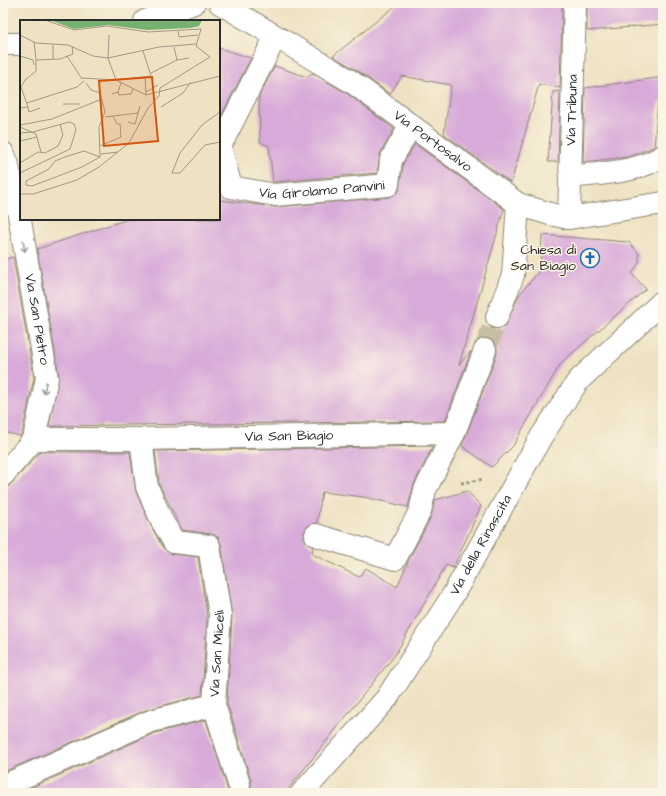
<svg xmlns="http://www.w3.org/2000/svg" width="666" height="796" font-family="'Architects Daughter',sans-serif">
<style>
.building{fill:#d8aad9}
.lines{fill:none;stroke-linecap:round;stroke-linejoin:round}
.street-tunnel{stroke:#c7bda4;stroke-width:22;stroke-dasharray:22 11;stroke-linecap:butt}
.street-casing{stroke:#8c8676;stroke-width:24}
.secondary-casing{stroke:#8c8676;stroke-width:24}
.path{stroke:#8c8676;stroke-width:2.5;stroke-dasharray:3 3;stroke-linecap:butt}
.street{stroke:#fff;stroke-width:22}
.secondary{stroke:#fff;stroke-width:22}
.oneway{stroke:#a0a0a0}
.labels{text-anchor:middle;dominant-baseline:central;stroke-width:3;stroke-linejoin:round;paint-order:stroke}
.street-label{font-size:14px;fill:#2b2b2b;stroke:#fcf5e5}
.poi-label{font-size:14px;fill:#2b2b2b;stroke:#fcf5e5;text-anchor:end}
.inset-road{fill:none;stroke:#a09986;stroke-width:1}
.view{fill:#d5540f;fill-opacity:0.15;stroke:#d5540f;stroke-width:2}
.inset-edge{fill:none;stroke:#2b2b2b;stroke-width:2}
</style>
<rect width="100%" height="100%" fill="#fcf5e5"/>
<filter id="ink" filterUnits="userSpaceOnUse"><feTurbulence type="fractalNoise" baseFrequency=".025" numOctaves="2"/><feDisplacementMap in="SourceGraphic" scale="8" xChannelSelector="R" yChannelSelector="G"/><feConvolveMatrix kernelMatrix="1 2 1 2 8 2 1 2 1" color-interpolation-filters="sRGB"/></filter>
<filter id="wash" filterUnits="userSpaceOnUse"><feTurbulence type="fractalNoise" baseFrequency=".012" numOctaves="4" result="noise"/><feDisplacementMap in="SourceGraphic" scale="16" xChannelSelector="R" yChannelSelector="G"/><feGaussianBlur stdDeviation="0.9" result="paint"/><feColorMatrix in="noise" values="0 0 0 0 0 0 0 0 0 0 0 0 0 0 0 0 0 1.4 0 .05"/><feComposite in="paint" operator="in"/></filter>
<g filter="url(#wash)">
<rect width="100%" height="100%" fill="#eee2c2"/>
<g id="blocks">
<path class="building" d="M399,3l163,1 -2,84 -21,-4 -28,99 -67,-49 7,-49 -49,-9 -12,18 -32,-23 -25,-15z
M587,3h76v21l-76,7z
M219,48l32,10 -32,62z
M275,66l32,11 5,-4 33,19 49,37 -14,25 -3,19 -104,9 -4,-36 -9,-4 -1,-46z
M663,77v24l-5,2 -4,44 -27,10 -44,5 2,-74z
M560,91l-2,71h-10l5,-70z
M415,144l89,65 -45,156 12,-14 -26,70 -396,5 10,-50 -22,-127 91,-30h91v-19l57,7 113,-10 10,-6 4,-27z
M542,235l87,7 10,12v8l-7,12 14,15 -85,74 -48,83 -21,21 -30,-21 35,-92v-6l-3,-6 -5,-4h-6l8,-10 8,1 6,-3 14,-31 21,-25z
M13,257l21,121 -12,55 -2,3 -17,-4v-172z
M433,446l-19,38 -6,23 -44,-10 -42,-5 -5,31 -9,3 -4,6v6l3,5 6,4 -1,7 47,23 7,-9 31,19 13,-30 21,-40 4,-17 32,-9 14,15 -28,62 -7,-3 -51,90 -110,138h-38l4,-6v-7l-24,-77 5,-87 -11,-72 -3,-7 -7,-3 -29,-4 -23,-46 -4,-33z
M40,452h90l6,40 15,34 12,22 9,6 26,3 9,59 -5,79 -56,15 -143,62v-277l6,-9z
M206,720l21,68 3,5h-201l-1,-4 127,-56z"/>
</g>
</g>
<g filter="url(#ink)">
<use href="#blocks" fill-opacity="0" stroke="#8c8676" stroke-width="1"/>
<g class="lines">
<path class="street-tunnel" d="M485,350l12,-33"/>
<defs>
<g id="street">
<path id="s1" d="M220,3l132,79 166,122 32,10 19,4 94,-15"/>
<path d="M145,21l49,-18"/>
<path d="M3,44h18"/>
<path id="s2" d="M220,147l11,40 44,8 113,-10 3,-25 20,-35"/>
<path d="M219,148l56,-110"/>
<path id="s3" d="M3,153l4,9 12,53 28,163 -13,61 -31,36"/>
<path d="M570,177c32,-4 66,-4 93,-21"/>
<path id="s4" d="M569,218l6,-215"/>
<path d="M497,317l16,-42 5,-71"/>
<path id="s5" d="M34,439h107l313,-6 31,-83"/>
<path d="M316,535l79,24 25,-48 5,-21 29,-57"/>
<path d="M214,705l25,79"/>
<path id="s6" d="M3,786l148,-65 63,-16 6,-90 -11,-69 -35,-4 -12,-21 -15,-34 -6,-48"/>
</g>
<g id="secondary">
<path id="s7" d="M302,793l85,-95 66,-103 88,-158 37,-56 85,-80"/>
</g>
</defs>
<use href="#street" class="street-casing"/>
<use href="#secondary" class="secondary-casing"/>
<path class="path" d="M461,483l23,-4"/>
<use href="#street" class="street"/>
<use href="#secondary" class="secondary"/>
</g>
<defs><path id="oneway-shaft" d="M-6 0H5M1.5-3L5.5 0L1.5 3" fill="none" stroke-width="1.6" stroke-linecap="round" stroke-linejoin="round"/></defs>
<g class="oneway">
<use href="#oneway-shaft" transform="translate(24 246) rotate(80)"/>
<use href="#oneway-shaft" transform="translate(45 388) rotate(102)"/>
</g>
</g>
<defs>
<symbol id="church-ring" viewBox="-11 -11 22 22"><circle r="9.5" fill="#fcf5e5" stroke="#1f6fb2" stroke-width="1.5"/><path d="M-1.2-6h2.4v3.5h3.3v2.4h-3.3V6h-2.4V-.1h-3.3v-2.4h3.3Z" fill="#1f6fb2"/></symbol>
</defs>
<g fill-rule="evenodd">
<use href="#church-ring" x="579" y="247" width="22" height="22"/>
</g>
<g class="labels">
<g class="street-label">
<text stroke="none"><textPath href="#s4" startOffset="108">Via Tribuna</textPath></text>
<text stroke="none"><textPath href="#s1" startOffset="254">Via Portosalvo</textPath></text>
<text stroke="none"><textPath href="#s2" startOffset="133">Via Girolamo Panvini</textPath></text>
<text stroke="none"><textPath href="#s3" startOffset="170">Via San Pietro</textPath></text>
<text stroke="none"><textPath href="#s5" startOffset="255">Via San Biagio</textPath></text>
<text stroke="none"><textPath href="#s7" startOffset="307">Via della Rinascita</textPath></text>
<text stroke="none"><textPath href="#s6" startOffset="278">Via San Miceli</textPath></text>
</g>
<g class="poi-label">
<text x="576" y="250">Chiesa di<tspan x="576" dy="16">San Biagio</tspan></text>
</g>
</g>
<g transform="translate(20 20)">
<rect width="200" height="200" fill="#eee2c2"/>
<path d="M30,0h152l-3,6 -9,2 -43,2 -39,-5 -34,4z" fill="#76b171"/>
<path class="inset-road" d="M158,11l1,6 19,-2M0,15l16,8 32,2 25,11 15,2 51,-11 37,-3M89,15l-1,23 8,22 35,-4 -8,-25M14,21l2,19M0,36l13,4 1,5M47,36l15,23M33,39v-14M157,40l12,-2M131,53l26,-13 -3,-13M125,57l1,18M62,58l34,2 30,15 74,-19M66,63l5,7 9,3 5,19 -6,15 1,30 -18,10 -50,19 -6,-1v-4l23,-12 6,-8 10,-4 19,-6 16,6M98,72l1,3 12,-1 2,-5M126,72l12,-7M92,74l6,-2 3,-9M7,83l50,-16 7,-6M43,84h17M8,87l1,5 11,-4M141,87l22,-14 8,-11M0,88l8,-1 -7,-20 4,-7 11,-9v-11l24,-1 13,-5 -1,-8M200,92l-18,13 -22,28 -8,20h8l25,-28 15,-3M85,97l33,-4 2,-7M108,102l7,2 3,-11M0,105l32,-6 50,-20M0,107l16,7 5,18M0,113l13,-1 36,-10 5,2 2,6 -6,19 -50,24M0,121l17,-4M80,126l21,-9 -1,-13h-3l-4,-8M81,134l17,-2M0,143l18,-11 7,1 13,-7 5,-11 -3,-11M0,174h13l44,-14 22,-13 30,-24 19,-35 11,-12 1,-8 50,-31 -14,-11 5,-17 -53,3 -41,-6 -33,4 -29,-10"/>
<path class="view" d="M132,57l6,64 -54,5 -5,-65z"/>
<rect width="200" height="200" class="inset-edge"/>
</g>
<rect width="666" height="796" fill="none" stroke="#fcf5e5" stroke-width="16"/>
</svg>
